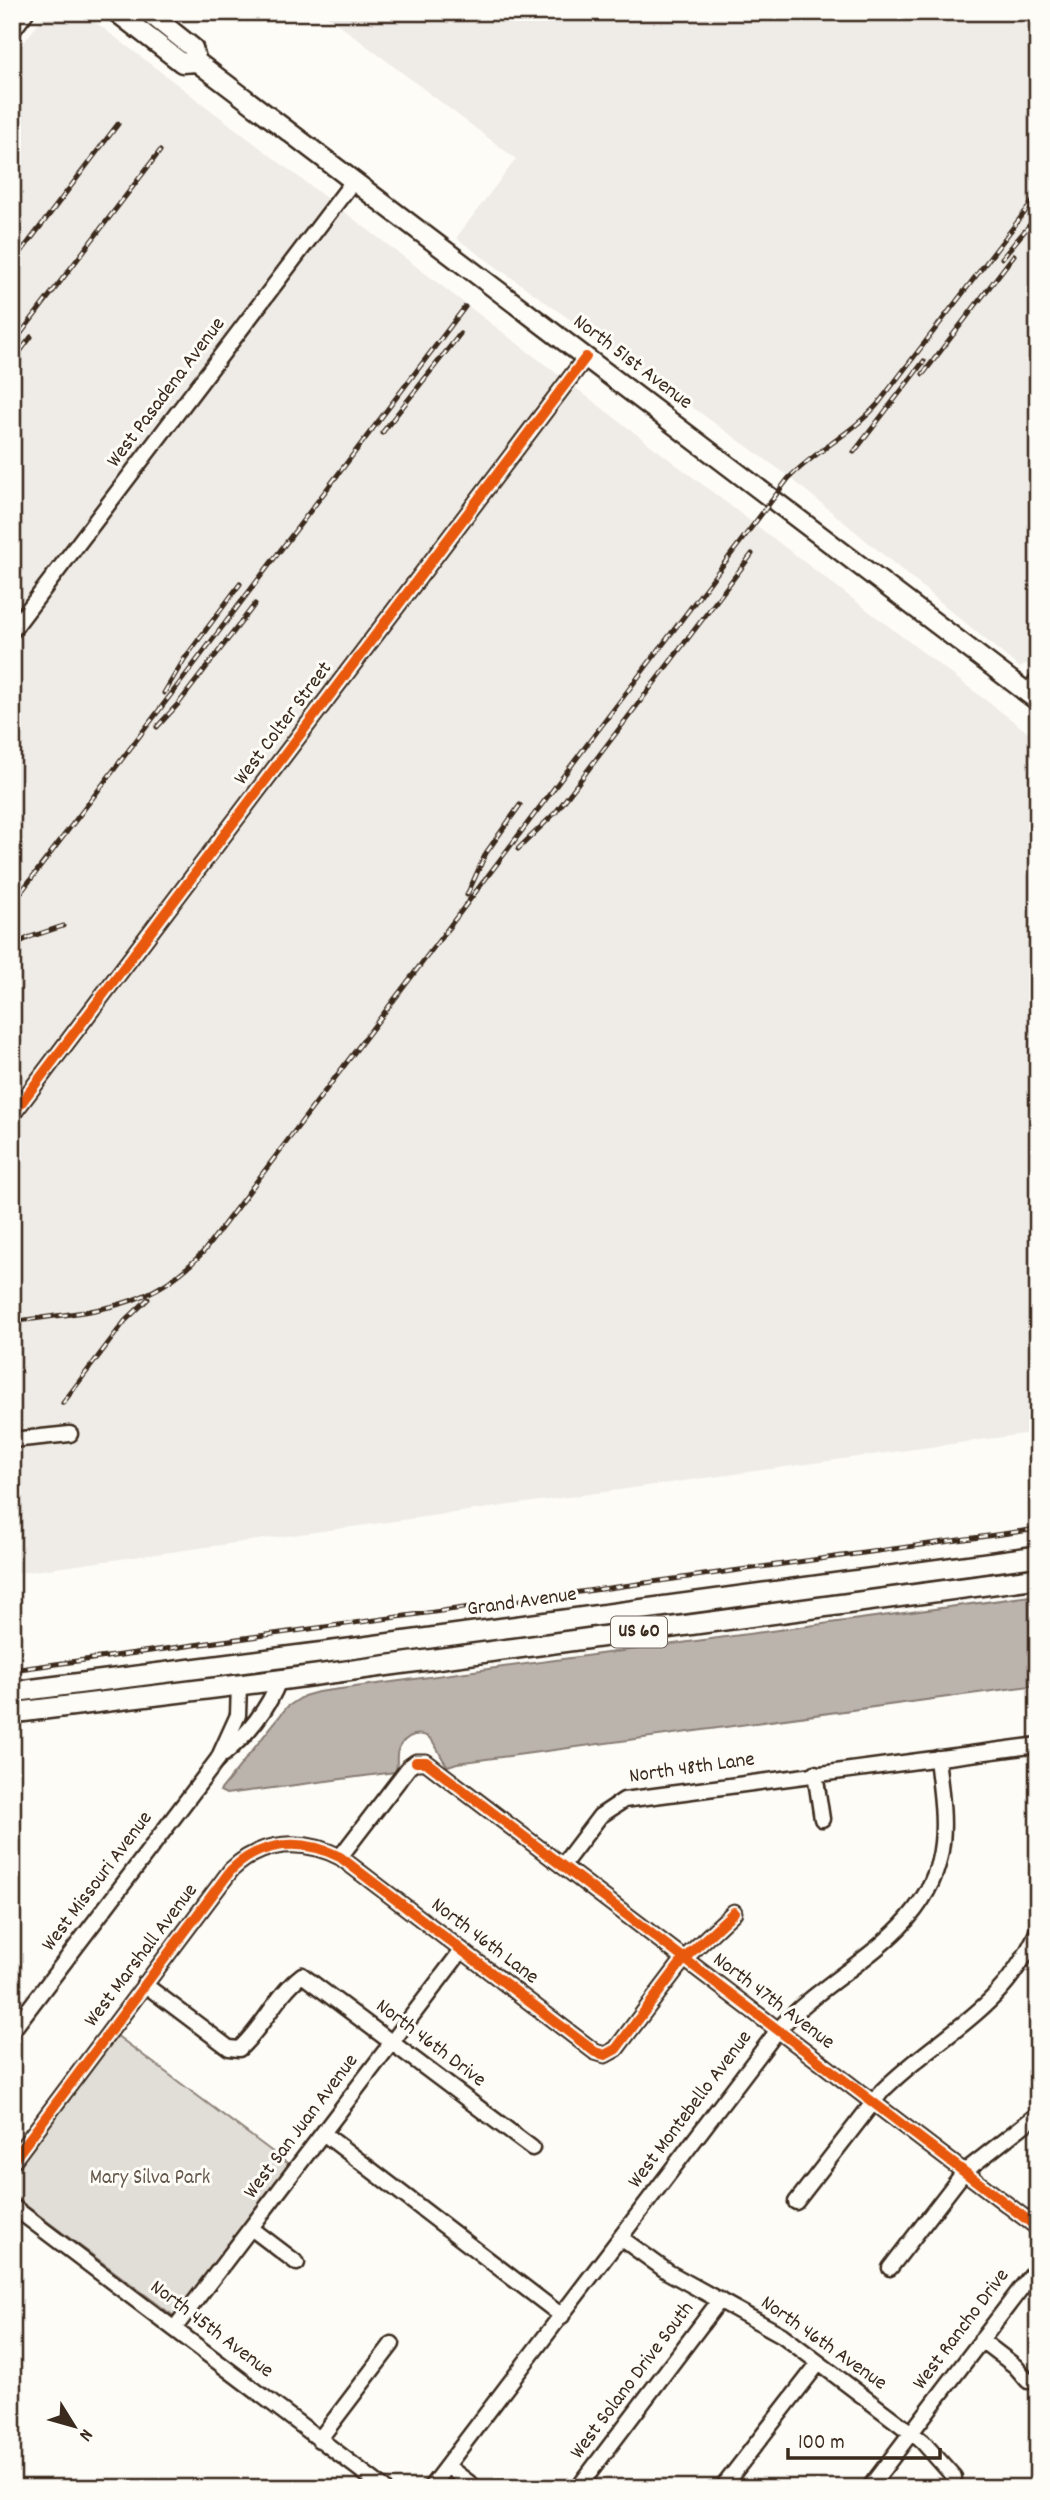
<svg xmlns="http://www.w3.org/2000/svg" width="1050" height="2500" font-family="Dekko,sans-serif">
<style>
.built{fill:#efece7}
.green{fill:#e1ded7;stroke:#8e847a;stroke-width:2}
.water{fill:#bbb4ad;stroke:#887d74;stroke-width:2}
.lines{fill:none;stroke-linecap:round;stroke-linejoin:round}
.minor-casing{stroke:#3b2a1e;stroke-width:19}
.major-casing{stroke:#3b2a1e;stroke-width:23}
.highway-casing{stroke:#3b2a1e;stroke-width:24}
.minor{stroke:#fdfcf7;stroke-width:14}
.major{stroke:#fdfcf7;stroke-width:18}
.highway{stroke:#fdfcf7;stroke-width:19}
.rail-casing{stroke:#3b2a1e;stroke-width:5}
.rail{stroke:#fdfcf7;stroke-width:2.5;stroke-dasharray:8;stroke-linecap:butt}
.cycleway-casing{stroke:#fdfcf7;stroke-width:15}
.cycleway{stroke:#e8590c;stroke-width:10}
.labels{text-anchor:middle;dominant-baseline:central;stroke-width:6;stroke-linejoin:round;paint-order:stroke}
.shield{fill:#fdfcf7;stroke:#75695f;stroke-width:2}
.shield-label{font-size:19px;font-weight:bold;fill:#3b2a1e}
.street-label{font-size:21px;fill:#3b2a1e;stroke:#fdfcf7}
.park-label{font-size:21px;fill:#64574c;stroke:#fdfcf7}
</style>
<rect width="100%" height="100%" fill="#fdfcf7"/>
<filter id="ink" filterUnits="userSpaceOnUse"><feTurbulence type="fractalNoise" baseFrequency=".0143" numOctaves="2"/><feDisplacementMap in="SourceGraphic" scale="14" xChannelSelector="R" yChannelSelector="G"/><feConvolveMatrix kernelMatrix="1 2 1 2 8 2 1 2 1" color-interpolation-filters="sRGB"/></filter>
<g filter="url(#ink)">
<path class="built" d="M47,12h35l956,728v692l-1026,142v-1516z
M322,12h716v644l-18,12 -233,-193 -331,-237 60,-79z"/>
<path class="green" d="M116,2035l174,130 -115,152 -163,-122v-23z"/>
<path class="water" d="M1038,1595v90l-581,78 -9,3c-11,-10 -12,-36 -34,-31 -7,2 -13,8 -16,15 -3,8 1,15 -3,22l-169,22 -6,-3 67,-84 17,-11 14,-4z"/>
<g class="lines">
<defs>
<path id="minor" d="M12,631l342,-451
M1027,693l11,-14
M12,1115l574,-758
M12,1440l58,-6
M224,1754c23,-19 45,-46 55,-74
M815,1773l7,46
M340,1857l69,-90 7,-5h10l612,466
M562,1866l38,-50 24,-16 414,-55
M144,1984l85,64 10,1c24,-21 37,-54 63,-74l230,173
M12,2031l206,-272 20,-44 1,-30
M323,2133l239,183
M12,2162l219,-292c31,-30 72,-32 109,-13l255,195 10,3 11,-6 68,-90 50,-47
M796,2202l86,-111c58,-58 120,-78 156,-161
M12,2206l372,282
M251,2228l46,35
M621,2238l47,34 114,63 140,106 32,36
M890,2268l74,-96 74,-58
M174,2329l288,-379
M981,2340l34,26 13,15
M319,2440l73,-96
M447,2466l29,22
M725,2484l93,-120
M430,2488l348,-458c55,-62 155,-95 164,-187 3,-28 -2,-57 -5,-85
M578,2488l142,-188
M869,2488l169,-222"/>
<path id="major" d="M116,12l66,51 15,-1
M148,12l45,36 4,14 841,639
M12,28l12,-16"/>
<path id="highway" d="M12,1692l337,-43 689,-93
M12,1713l267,-33 759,-102"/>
</defs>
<use href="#minor" class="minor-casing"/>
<use href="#major" class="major-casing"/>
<use href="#highway" class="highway-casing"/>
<use href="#minor" class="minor"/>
<use href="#major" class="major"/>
<use href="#highway" class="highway"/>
<defs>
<path id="rail" d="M1002,258l36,-43
M12,264l106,-140
M12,345l148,-194
M12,362l19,-25
M923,374l91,-119
M382,433l78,-99
M854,452l70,-91
M164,693l21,-35 55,-74
M157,727l22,-24 76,-99
M518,849l38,-37 196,-258
M467,895l19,-42 34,-48
M12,904l453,-597
M12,946l18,-9 33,-11
M12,1322c77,-12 136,-9 192,-71l584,-772c27,-28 62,-44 89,-74l161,-210
M63,1403l62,-82 23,-22
M12,1670l1026,-141"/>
</defs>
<use href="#rail" class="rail-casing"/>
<use href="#rail" class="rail"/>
<defs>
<path id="cycleway" d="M12,1115l574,-758
M416,1762h10l612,466
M12,2162l219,-292c31,-30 72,-32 109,-13l255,195 10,3 11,-6 68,-90 50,-47"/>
</defs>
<use href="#cycleway" class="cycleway-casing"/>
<use href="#cycleway" class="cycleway"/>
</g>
</g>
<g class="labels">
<rect class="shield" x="611" y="1616.5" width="56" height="31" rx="5"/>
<g class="shield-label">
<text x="639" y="1632">US 60</text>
</g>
<g class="street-label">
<text transform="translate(632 363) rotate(37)">North 51st Avenue</text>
<text transform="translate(167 393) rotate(-53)">West Pasadena Avenue</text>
<text transform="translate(284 724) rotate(-53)">West Colter Street</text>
<text transform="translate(522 1603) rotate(-8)">Grand Avenue</text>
<text transform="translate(692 1769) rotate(-8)">North 48th Lane</text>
<text transform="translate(98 1882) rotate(-53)">West Missouri Avenue</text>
<text transform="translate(484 1942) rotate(37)">North 46th Lane</text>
<text transform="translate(142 1956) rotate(-53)">West Marshall Avenue</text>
<text transform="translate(773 2002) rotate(37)">North 47th Avenue</text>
<text transform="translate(430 2044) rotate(37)">North 46th Drive</text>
<text transform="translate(691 2110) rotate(-53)">West Montebello Avenue</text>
<text transform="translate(302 2127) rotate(-53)">West San Juan Avenue</text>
<text transform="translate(211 2330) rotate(37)">North 45th Avenue</text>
<text transform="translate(962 2330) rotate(-53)">West Rancho Drive</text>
<text transform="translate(823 2344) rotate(35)">North 46th Avenue</text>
<text transform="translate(633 2381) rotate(-53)">West Solano Drive South</text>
</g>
<g class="park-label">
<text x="150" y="2179">Mary Silva Park</text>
</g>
</g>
<rect width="1050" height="2500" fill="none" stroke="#fdfcf7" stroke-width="42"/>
<rect x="21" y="21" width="1008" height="2458" fill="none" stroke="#3b2a1e" stroke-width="2.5" filter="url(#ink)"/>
<g transform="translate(74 2426) rotate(127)" stroke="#fdfcf7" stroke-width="5" paint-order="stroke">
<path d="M0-5L12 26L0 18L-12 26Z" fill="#3b2a1e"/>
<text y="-10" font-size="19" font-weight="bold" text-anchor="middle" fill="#3b2a1e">N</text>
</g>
<path d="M788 2448v10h152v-10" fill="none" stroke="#3b2a1e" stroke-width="3.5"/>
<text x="798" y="2448" font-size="21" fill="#3b2a1e" stroke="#fdfcf7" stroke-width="5" paint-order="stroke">100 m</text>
</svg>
